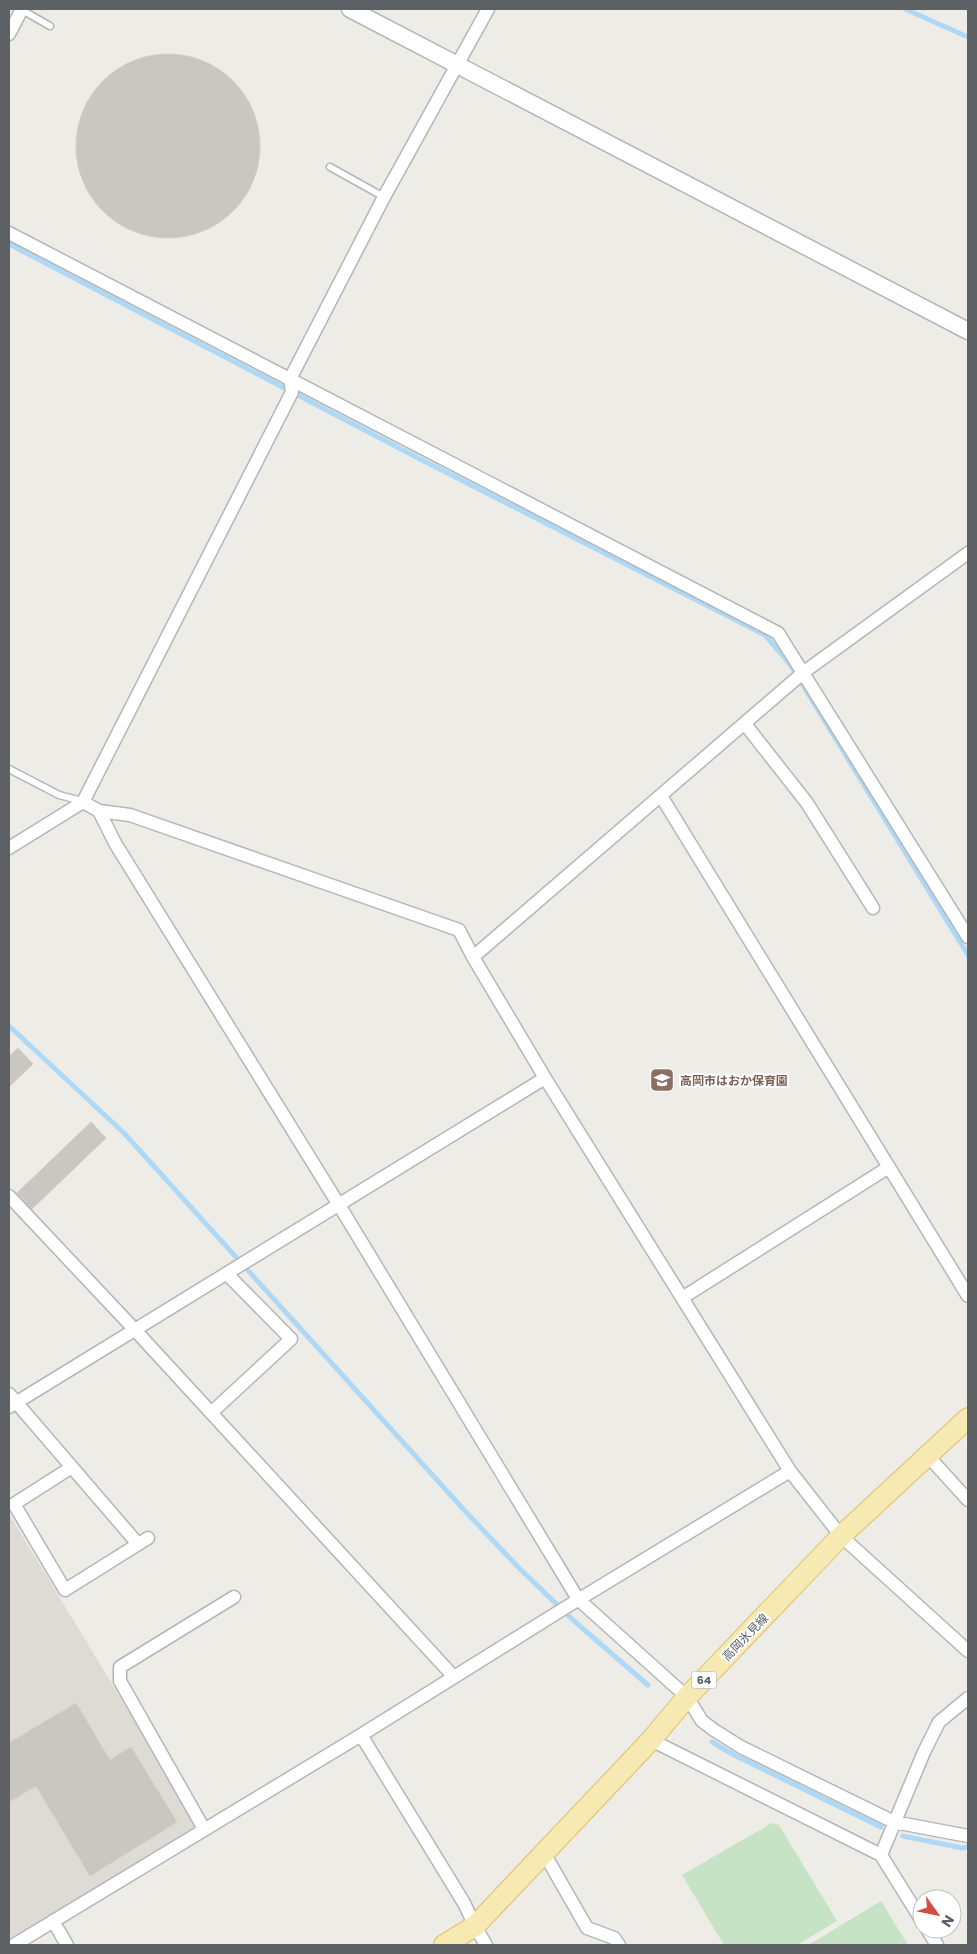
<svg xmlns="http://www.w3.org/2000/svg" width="977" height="1954" font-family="Poppins,'Noto Sans JP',sans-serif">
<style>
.education{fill:#dedbd4}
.green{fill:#c6e3c5}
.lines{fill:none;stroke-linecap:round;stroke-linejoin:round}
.stream{stroke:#aed9f6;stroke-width:5}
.building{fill:#c9c7c2;stroke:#d2cdc5}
.service-casing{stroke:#b3b6b9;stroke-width:9}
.minor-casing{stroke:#b3b6b9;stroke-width:15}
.tertiary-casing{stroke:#b3b6b9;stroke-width:19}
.primary-casing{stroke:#e2bd6a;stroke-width:22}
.service{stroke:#fff;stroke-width:6}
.minor{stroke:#fff;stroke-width:12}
.tertiary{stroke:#fff;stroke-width:16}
.primary{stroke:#f6e9b2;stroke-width:20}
.labels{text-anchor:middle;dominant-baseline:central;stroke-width:4;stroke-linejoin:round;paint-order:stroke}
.shield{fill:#fff;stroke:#8e9092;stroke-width:1}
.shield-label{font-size:11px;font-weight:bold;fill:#5d6164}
.education-label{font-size:12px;font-weight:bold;fill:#785e54;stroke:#fff;text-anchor:start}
.street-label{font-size:12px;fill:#5d6164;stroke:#fff}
</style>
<rect width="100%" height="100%" fill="#eeece6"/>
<path class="education" d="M9,1514l189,312 -189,114z"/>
<path class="green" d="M772,1823l7,2 58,96 -40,24h-73l-42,-70z
M881,1901l27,44h-100l7,-4z"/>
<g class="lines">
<path class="stream" d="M905,9l63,28
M9,244l411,215 345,176 25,29 178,291
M9,1026l115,107 341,378 54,57 55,53 74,64
M712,1742l22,13 147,72
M903,1836l59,12 6,-1"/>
</g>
<path class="building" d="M76 146a92 92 0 1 1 184 0a92 92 0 1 1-184 0Z
M18,1048l15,16 -24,23v-31z
M91,1122l15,16 -74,71 -15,-16z
M76,1703l34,57 21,-13 46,75 -87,54 -54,-90 -27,16v-59z"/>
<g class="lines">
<defs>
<path id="service" d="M22,10l28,16
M330,167l54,30
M9,769l50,26 23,6"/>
<path id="minor" d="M9,34l13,-25
M9,233l769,400 190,304
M745,724l62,79 66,105
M661,796l307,500
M83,802l16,9 31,4 329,115 14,27 72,121 245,393 51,65 127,115
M99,811l16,32 224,362 239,394 109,98 15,24 12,9 27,17 153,75 74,14
M9,848l74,-46 209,-410 -2,-13 94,-182 104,-188
M473,957l331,-285 164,-119
M9,1196l126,134 319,347
M682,1298l207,-131
M9,1394l129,150
M9,1407l536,-329
M211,1413l80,-74 -64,-65
M927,1455l41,45
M72,1467l-58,37 51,86 83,-52
M361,1735l103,168 11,23 11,19
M651,1740l230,115 41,66
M204,1829l-84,-148v-14l114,-70
M544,1853l43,75 27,10 5,7
M881,1855l43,-103 15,-30 29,-24
M53,1921l14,24
M927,1929l10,16
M14,1945l347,-210 207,-129 222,-135"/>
<path id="tertiary" d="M350,9l618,322"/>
<path id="primary" d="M444,1945l31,-19 176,-186 36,-43 154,-161 127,-118"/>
</defs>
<use href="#service" class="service-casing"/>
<use href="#minor" class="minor-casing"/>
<use href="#tertiary" class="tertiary-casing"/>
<use href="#primary" class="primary-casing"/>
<use href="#service" class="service"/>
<use href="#minor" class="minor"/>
<use href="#tertiary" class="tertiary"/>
<use href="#primary" class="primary"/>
</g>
<defs>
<symbol id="school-square" viewBox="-11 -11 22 22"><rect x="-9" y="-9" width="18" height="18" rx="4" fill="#8d6e63" stroke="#fff"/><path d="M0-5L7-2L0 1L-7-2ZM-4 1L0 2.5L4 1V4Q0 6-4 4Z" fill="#fff"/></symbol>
</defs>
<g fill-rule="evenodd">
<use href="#school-square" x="648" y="1066" width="28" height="28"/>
</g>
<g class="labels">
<rect class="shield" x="691.5" y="1671.5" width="25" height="17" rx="4"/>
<g class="shield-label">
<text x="704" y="1680">64</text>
</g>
<g class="education-label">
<text x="680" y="1080">高岡市はおか保育園</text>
</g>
<g class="street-label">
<text transform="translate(745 1637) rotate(-46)">高岡氷見線</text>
</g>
</g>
<rect width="977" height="1954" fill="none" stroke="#5d6164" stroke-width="20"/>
<g transform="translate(937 1914) rotate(123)"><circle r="24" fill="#ffffff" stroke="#bec0c1"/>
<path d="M0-4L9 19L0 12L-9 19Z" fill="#d74a43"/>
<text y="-8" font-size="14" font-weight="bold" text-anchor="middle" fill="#5d6164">N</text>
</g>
</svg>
